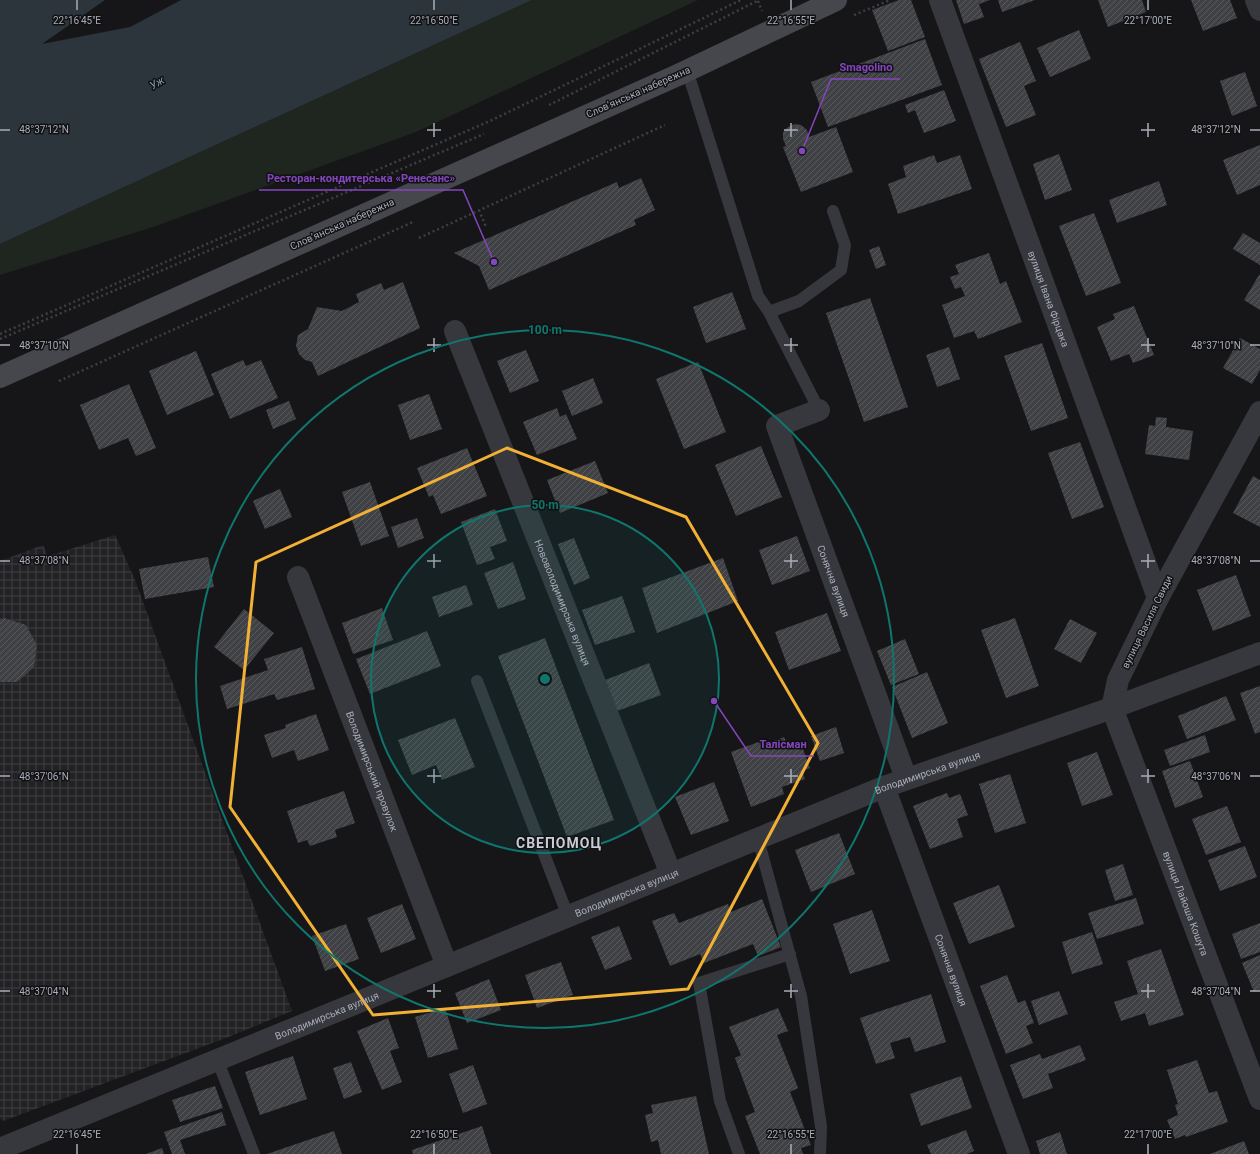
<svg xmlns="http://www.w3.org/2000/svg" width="1260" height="1154" font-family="Roboto,sans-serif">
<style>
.industrial{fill:url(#industrial-grid)}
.green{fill:#1e261f}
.water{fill:#2c353c}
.building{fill:url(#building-hatch)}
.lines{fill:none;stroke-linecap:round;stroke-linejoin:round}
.path{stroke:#3d3f44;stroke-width:2.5;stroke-dasharray:2 3;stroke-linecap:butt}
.lane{stroke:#37383d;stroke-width:12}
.street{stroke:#37383d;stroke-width:22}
.secondary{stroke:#45474d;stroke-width:22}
.marked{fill:none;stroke:#f2b134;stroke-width:3;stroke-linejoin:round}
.ticks{fill:none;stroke:#a8adb8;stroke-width:1.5}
.ring{fill:none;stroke:#0f766e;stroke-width:2}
.labels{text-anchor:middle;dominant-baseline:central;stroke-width:3;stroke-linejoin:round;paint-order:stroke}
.street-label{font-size:10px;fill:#a8adb8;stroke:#111113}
.water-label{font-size:11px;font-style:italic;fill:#7f9bb3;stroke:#111113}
.district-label{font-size:14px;font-weight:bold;letter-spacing:1px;fill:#c9ccd4;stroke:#111113}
.ticks-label{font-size:10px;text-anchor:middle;fill:#a8adb8;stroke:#111113;stroke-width:3;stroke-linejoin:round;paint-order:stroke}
.centre{fill:#0f766e;stroke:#111113;stroke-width:2}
.ring-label{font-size:12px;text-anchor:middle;font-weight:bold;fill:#0f766e;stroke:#111113;stroke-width:3;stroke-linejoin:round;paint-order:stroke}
.leader{fill:none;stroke:#8446be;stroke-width:1.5}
.callout-dot{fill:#8446be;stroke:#111113;stroke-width:1.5}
.callout-label{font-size:11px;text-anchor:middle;font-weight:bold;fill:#8446be;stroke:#111113;stroke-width:3;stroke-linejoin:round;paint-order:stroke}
</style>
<defs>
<pattern id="industrial-grid" width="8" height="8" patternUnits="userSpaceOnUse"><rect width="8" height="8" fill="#222225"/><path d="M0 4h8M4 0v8" fill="none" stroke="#3f3f43"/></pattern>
<pattern id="building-hatch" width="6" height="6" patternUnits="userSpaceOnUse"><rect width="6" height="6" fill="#404145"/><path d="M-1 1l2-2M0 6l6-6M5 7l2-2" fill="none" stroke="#595a5e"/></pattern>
</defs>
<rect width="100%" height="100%" fill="#161618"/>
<path class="industrial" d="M115,535l20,45 157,431 -66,27 -223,83 -3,-2v-558l43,-16 5,11z"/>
<path class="green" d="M532,0h166l-282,132 -263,95 -153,48v-31z"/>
<path class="water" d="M0,0h105l-63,44 88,-17 51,-27h351l-532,244z"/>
<path class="building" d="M899,0h12l14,37 -37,14 -16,-41z
M956,0h34l-11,4 5,13 -20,7z
M998,0h37l-33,12z
M1098,0h44l4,12 -38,15z
M1191,0h39l7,18 -34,13z
M1079,30l12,29 -41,18 -13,-29z
M925,39l17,46 -114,42 -17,-45z
M1020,42l16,39 -12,5 12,29 -30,12 -27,-68z
M1245,72l12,34 -25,10 -12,-35z
M944,90l12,31 -32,12 -9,-23 -7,3 -3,-8z
M795,124l6,1 6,5 2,7 27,-10 17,45 -52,20 -18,-45 3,-1 -3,-7v-7l5,-5z
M1260,145v40l-23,10 -14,-35z
M1059,154l13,36 -27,10 -12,-36z
M934,155l3,8 23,-8 12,34 -74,25 -10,-30 18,-7 -3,-11z
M641,178l14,32 -21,10 2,5 -147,65 -10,-24 -25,-13 163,-71 2,6z
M1159,181l8,24 -50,18 -8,-23z
M1094,213l27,70 -35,13 -27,-70z
M1243,233l17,10v22l-27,-16z
M879,246l7,19 -10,4 -7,-19z
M989,253l11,31 6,-3 16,41 -44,17 -4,-8 -20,7 -12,-33 23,-9 -4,-9 -6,2 -5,-12 9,-3 -4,-9z
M1259,275h1v35l-16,-10z
M403,282l17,46 -102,48 -6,-14 -7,-2 -6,-6 -3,-8 2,-11 10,-6 9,-22 25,4 17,-9 -3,-8 25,-11 3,7z
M732,292l14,37 -40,14 -13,-36z
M870,298l38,109 -44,15 -38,-109z
M1134,306l20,49 -21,8 -4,-9 -18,7 -14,-34 18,-8 -2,-5z
M1240,338l20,11v21l-8,14 -29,-16z
M1042,343l26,75 -37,13 -27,-75z
M949,347l11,32 -23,8 -11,-32z
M526,350l13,31 -29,12 -13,-32z
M196,351l18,44 -47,20 -18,-44z
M243,360l3,6 15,-6 17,38 -48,21 -19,-45z
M698,362l28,70 -42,17 -28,-70z
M593,378l10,25 -31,13 -10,-25z
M129,384l27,64 -20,8 -8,-18 -29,12 -19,-45z
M429,394l13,35 -32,11 -12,-35z
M289,401l7,18 -23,10 -7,-19z
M557,408l3,9 6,-3 11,25 -40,16 -14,-33z
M1156,417l11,1 -1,9 27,4 -4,29 -44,-6 4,-29 6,1z
M1080,442l24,65 -32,12 -24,-66z
M761,446l21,51 -46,19 -21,-51z
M467,448l20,48 -46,18 -8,-19 -4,2 -12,-29z
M595,461l13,32 -48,20 -13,-33z
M1253,476l7,4v47l-27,-14z
M370,482l19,54 -28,10 -19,-54z
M280,489l12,28 -27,12 -12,-28z
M495,509l12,32 -17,6 5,12 -18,6 -16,-43z
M417,518l7,20 -26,10 -7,-21z
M797,536l13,35 -38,14 -13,-35z
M574,538l16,40 -16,7 -16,-41z
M208,557l6,30 -69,12 -6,-30z
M723,558l15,43 -81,32 -15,-45z
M513,562l13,37 -28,10 -14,-36z
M1236,575l15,41 -38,15 -16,-41z
M466,585l7,20 -34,12 -7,-20z
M622,596l13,36 -40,13 -13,-35z
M382,608l11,32 -40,14 -11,-31z
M244,609l30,24 -30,37 -30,-23z
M827,613l14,38 -52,19 -14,-38z
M4,618l22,7 11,20 -3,22 -17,15h-17v-63z
M1015,618l24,68 -33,12 -25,-68z
M1070,619l27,14 -16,30 -27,-14z
M427,631l14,35 -71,28 -14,-35z
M545,638l69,182 -47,17 -69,-181z
M905,639l14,35 -28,11 -14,-34z
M302,647l13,42 -38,11 -3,-6 -47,15 -7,-23 48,-16 -4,-11z
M649,663l12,32 -44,16 -12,-31z
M927,672l21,51 -36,15 -20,-51z
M1260,686v46l-5,2 -15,-41z
M1226,696l10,24 -49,19 -9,-23z
M316,714l13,36 -31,11 -4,-11 -22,8 -8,-23 22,-7 -1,-3z
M455,718l20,49 -33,13 -6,-15 -24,10 -14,-35z
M836,727l8,26 -24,8 -9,-25z
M1205,735l5,17 -40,14 -6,-16z
M784,737l4,9 12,-5 10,27 -8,3 3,8 -23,8 2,7 -33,13 -20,-55 33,-12 1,4z
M1097,752l16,43 -31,11 -15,-43z
M1190,761l13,36 -28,11 -13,-37z
M1010,774l16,49 -31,10 -16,-49z
M714,782l15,39 -38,14 -16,-38z
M344,791l11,32 -20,7 2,7 -27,9 -3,-6 -9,3 -11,-32z
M947,793l2,5 11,-4 8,21 -11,4 6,18 -33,12 -17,-43z
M1227,806l14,36 -35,13 -14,-36z
M839,833l16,41 -44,18 -16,-42z
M1245,846l12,31 -37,14 -12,-31z
M1123,864l10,31 -18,6 -10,-31z
M999,885l16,42 -46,17 -16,-41z
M1136,898l8,26 -47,15 -9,-26z
M762,899l19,48 -23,9 -5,-12 -49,19 -4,-9 -30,12 -18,-45 22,-8 5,10 49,-19 3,8z
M402,904l14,35 -35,14 -14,-35z
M872,910l18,51 -40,13 -17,-50z
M1260,923v29l-19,7 -9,-25z
M346,924l13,35 -34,12 -13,-35z
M619,926l13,33 -27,11 -14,-33z
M1092,932l11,32 -31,10 -10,-32z
M1161,949l23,66 -35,11 -4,-13 -24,8 -7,-19 24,-8 -11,-33z
M1260,955v35l-6,2 -12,-29z
M561,962l12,33 -36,13 -12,-33z
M1007,975l11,28 7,-3 9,23 -8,3 7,17 -27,11 -26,-68z
M489,979l12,31 -34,13 -12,-30z
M1059,991l9,23 -29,11 -8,-24z
M931,994l15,48 -31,10 -5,-15 -20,6 5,15 -19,6 -16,-46z
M445,1008l13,41 -30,9 -13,-41z
M778,1008l10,23 -11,4 21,53 -8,4 21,53 -10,3 2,6h-43l-15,-38 10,-4 -20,-54 6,-3 -12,-28z
M388,1018l11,30 -9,3 12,31 -20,8 -25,-59z
M1080,1045l6,15 -38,14 5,14 -30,11 -13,-34 30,-11 2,5z
M293,1056l14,43 -47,16 -15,-43z
M1197,1060l12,33 8,-2 11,31 -42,15 -1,-2 -10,4 -8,-19 11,-5 -3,-10 3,-1 -11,-34z
M351,1062l11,30 -18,7 -11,-31z
M473,1065l14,39 -24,9 -14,-39z
M961,1076l11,32 -51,18 -11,-32z
M215,1086l8,22 -43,14 -8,-22z
M696,1096l13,58h-48l-3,-14 -7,2 -6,-27 8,-2 -2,-8z
M222,1112l4,13 -46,15 5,14h-13l-8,-22z
M482,1126l9,28h-78l-1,-4z
M966,1130l8,21 -7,3h-36l-4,-9z
M334,1131l8,23h-75z
M1060,1132l7,22h-27l-4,-13z
M1244,1141l5,13h-39z
M162,1148l2,6h-18z"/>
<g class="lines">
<path class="path" d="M758,1l4,10
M854,15l36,-15
M549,105l210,-105
M479,210l7,17
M419,238l246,-113
M0,334l492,-214 249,-120
M0,339l484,-205
M59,381l354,-159"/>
<path class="lane" d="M687,70l71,226 11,16 50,98
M769,312l30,-11 42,-31 4,-25 -12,-34
M477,681l91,235
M758,839l43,157 20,130 -1,28
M217,1059l37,95
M739,1154l-19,-53 -21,-118 91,-29"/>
<g class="street">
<path id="s1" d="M940,0l218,598"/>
<path d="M1256,0l4,10"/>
<path id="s2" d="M455,331l216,543"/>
<path id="s3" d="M819,410l-42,16 129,352"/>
<path id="s4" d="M1260,412l-102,186 -40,82 -6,28 148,391"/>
<path id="s5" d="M298,577l149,389"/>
<path id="s6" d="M884,787l135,367"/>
<path id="s7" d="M0,1149l884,-362 228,-79 148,-55"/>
</g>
<path class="secondary" d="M0,377l678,-302 158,-75"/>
</g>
<path class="marked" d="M507,448l179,69 132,226 -130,246 -315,26 -143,-208 26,-245z"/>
<path class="ticks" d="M77,0v10M434,0v10M791,0v10M1148,0v10M434,123v14M791,123v14M1148,123v14M0,130h10M427,130h14M784,130h14M1141,130h14M1250,130h10M434,338v14M791,338v14M1148,338v14M0,345h10M427,345h14M784,345h14M1141,345h14M1250,345h10M434,554v14M791,554v14M1148,554v14M0,561h10M427,561h14M784,561h14M1141,561h14M1250,561h10M434,769v14M791,769v14M1148,769v14M0,776h10M427,776h14M784,776h14M1141,776h14M1250,776h10M434,984v14M791,984v14M1148,984v14M0,991h10M427,991h14M784,991h14M1141,991h14M1250,991h10M77,1144v10M434,1144v10M791,1144v10M1148,1144v10"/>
<circle cx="545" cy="679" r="174" fill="#0f766e" fill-opacity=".12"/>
<g class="ring">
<circle cx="545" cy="679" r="174"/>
<circle cx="545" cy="679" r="349"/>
</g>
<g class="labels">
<g class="street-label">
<text transform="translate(638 92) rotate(-24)">Словʼянська набережна</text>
<text transform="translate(342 224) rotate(-24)">Словʼянська набережна</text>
<text stroke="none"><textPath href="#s1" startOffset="318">вулиця Івана Фірцака</textPath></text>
<text stroke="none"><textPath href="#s3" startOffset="210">Сонячна вулиця</textPath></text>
<text stroke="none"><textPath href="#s2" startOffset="292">Нововолодимирська вулиця</textPath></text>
<text transform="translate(1147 622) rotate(-64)">вулиця Василя Свиди</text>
<text stroke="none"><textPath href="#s5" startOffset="208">Володимирський провулок</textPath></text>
<text stroke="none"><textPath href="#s7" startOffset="1001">Володимирська вулиця</textPath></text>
<text stroke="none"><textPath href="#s7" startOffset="677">Володимирська вулиця</textPath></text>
<text stroke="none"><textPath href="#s4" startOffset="541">вулиця Лайоша Кошута</textPath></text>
<text stroke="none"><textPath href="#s6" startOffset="195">Сонячна вулиця</textPath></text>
<text stroke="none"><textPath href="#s7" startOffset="353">Володимирська вулиця</textPath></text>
</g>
<g class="water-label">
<text transform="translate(157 83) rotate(-31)">Уж</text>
</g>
<g class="district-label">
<text x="559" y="843">СВЕПОМОЦ</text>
</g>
</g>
<g class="ticks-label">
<text x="77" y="24">22°16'45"E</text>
<text x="434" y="24">22°16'50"E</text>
<text x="791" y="24">22°16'55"E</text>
<text x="1148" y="24">22°17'00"E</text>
<text x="44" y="133">48°37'12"N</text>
<text x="1216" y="133">48°37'12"N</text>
<text x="44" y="349">48°37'10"N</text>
<text x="1216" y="349">48°37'10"N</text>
<text x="44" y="564">48°37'08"N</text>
<text x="1216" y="564">48°37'08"N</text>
<text x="44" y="780">48°37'06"N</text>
<text x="1216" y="780">48°37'06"N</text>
<text x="44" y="995">48°37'04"N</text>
<text x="1216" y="995">48°37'04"N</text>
<text x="77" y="1138">22°16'45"E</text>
<text x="434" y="1138">22°16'50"E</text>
<text x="791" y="1138">22°16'55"E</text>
<text x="1148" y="1138">22°17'00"E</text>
</g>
<circle cx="545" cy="679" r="6" class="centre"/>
<g class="ring-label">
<text x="545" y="334">100 m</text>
<text x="545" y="509">50 m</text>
</g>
<path class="leader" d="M802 151L831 79H900M494 262L463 190H259M714 701L751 756H814"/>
<g class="callout-dot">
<circle cx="802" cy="151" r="4"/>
<circle cx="494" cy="262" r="4"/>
<circle cx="714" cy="701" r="4"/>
</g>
<g class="callout-label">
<text x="866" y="71">Smagolino</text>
<text x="361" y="182">Ресторан-кондитерська «Ренесанс»</text>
<text x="783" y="748">Талісман</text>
</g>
</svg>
